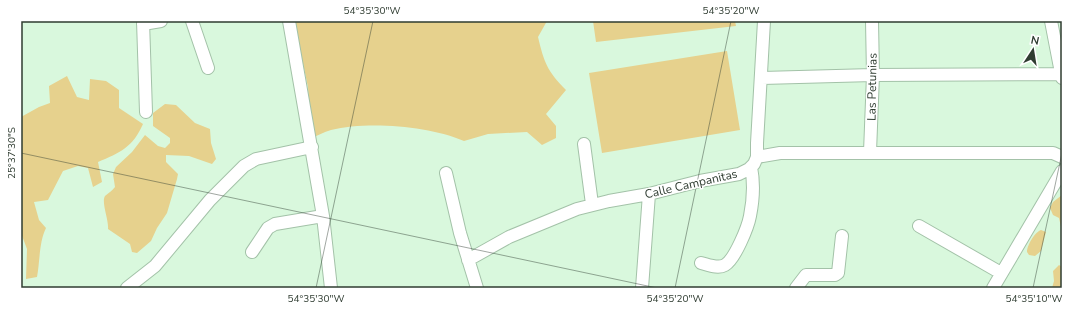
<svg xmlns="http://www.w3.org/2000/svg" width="1083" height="309" font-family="'Nunito Sans',sans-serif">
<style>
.green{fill:#e6d18d}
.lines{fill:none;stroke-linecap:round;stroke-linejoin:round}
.minor-casing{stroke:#a3c2a8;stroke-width:14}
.minor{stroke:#fff;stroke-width:12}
.ticks{fill:none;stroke:#2f3c31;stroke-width:1;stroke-opacity:0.45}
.labels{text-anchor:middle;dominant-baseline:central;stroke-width:3;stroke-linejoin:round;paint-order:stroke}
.street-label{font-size:12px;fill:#2f3c31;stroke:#fff}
.neatline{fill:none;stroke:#2f3c31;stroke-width:1.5}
.ticks-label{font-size:10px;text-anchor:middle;fill:#2f3c31}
</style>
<rect width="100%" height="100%" fill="#d9f8dd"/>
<path class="green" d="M294,21h253l-9,16c6,25 9,34 28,53l-20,24 10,12v12l-14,7 -15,-13 -39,2 -24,7c-35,-15 -96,-20 -133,-11 -7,2 -14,6 -20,8l-3,-51z
M593,21h142l1,5 -140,16z
M727,51l13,79 -138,23 -13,-80z
M67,76l10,21 12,3 1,-21 16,2 13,9v18l24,16c-10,23 -23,29 -45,38l4,20 -9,5 -5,-19 -10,-2 -15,5 -15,29 -14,2 5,18 7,8c-7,14 -6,33 -9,49l-11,2 1,-30 -6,-16v-116l18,-10 11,-4 -1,-17z
M165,104l11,1 19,18 15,6 1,14 5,16 -4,5 -23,-8 -23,-1v7l12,12 -1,5 -10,34 -10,15 -6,13 -14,12 -5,-1 -2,-8 -22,-15c1,-9 -7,-27 -3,-33 3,-3 7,-5 10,-9l-2,-13 3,-7 16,-15 13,-17 13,11 7,2 5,-5v-5l-17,-12v-13z
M1062,195v36l-3,-13 -6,-3 -3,-7 3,-6z
M1041,230l5,2 -5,19 -6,5 -6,-1 -2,-3c0,-7 8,-20 14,-22z
M1059,265l3,2v21h-10l2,-7 -1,-10z"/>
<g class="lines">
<defs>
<path id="minor" d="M143,21l3,91
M192,21l16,47
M289,21l34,195 8,72
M1051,21l11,57
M143,24l18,-3
M762,78l111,-3 188,-1
M584,144l8,60
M870,152l3,-77 -1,-54
M757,157l23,-4h273l9,4
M446,173l14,60 17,55
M919,226l82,47
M252,252l16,-24 7,-4 48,-8
M468,260l41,-23 68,-28 32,-8 40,-7 51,-13 39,-7 10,-5 5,-5 3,-7v-14l7,-122
M701,263c8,2 17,6 24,2 10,-6 23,-38 25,-49 3,-15 4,-34 1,-49
M127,288l28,-22 55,-66 34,-34 12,-7 56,-12
M642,288l7,-94
M796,288l10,-13h29l3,-2 4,-37
M993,288l69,-117"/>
</defs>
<use href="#minor" class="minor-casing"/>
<use href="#minor" class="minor"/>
</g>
<path class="ticks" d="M21,153l636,135M316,288l57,-267M675,288l56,-267M1033,288l29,-135"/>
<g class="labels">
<g class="street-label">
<text transform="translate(872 87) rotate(-89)">Las Petunias</text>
<text transform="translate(691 184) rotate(-13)">Calle Campanitas</text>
</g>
</g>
<rect width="1083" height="309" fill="none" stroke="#ffffff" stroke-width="44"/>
<g transform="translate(1033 50) rotate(12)" stroke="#ffffff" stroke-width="3" paint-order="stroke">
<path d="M0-3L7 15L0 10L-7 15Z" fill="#2f3c31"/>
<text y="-6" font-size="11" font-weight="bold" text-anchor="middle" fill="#2f3c31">N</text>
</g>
<rect x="22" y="22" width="1039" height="265" class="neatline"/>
<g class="ticks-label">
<text x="372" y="14">54°35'30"W</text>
<text x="731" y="14">54°35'20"W</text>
<text transform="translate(11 153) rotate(-90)" y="4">25°37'30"S</text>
<text x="316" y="302">54°35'30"W</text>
<text x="675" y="302">54°35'20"W</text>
<text x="1034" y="302">54°35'10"W</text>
</g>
</svg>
